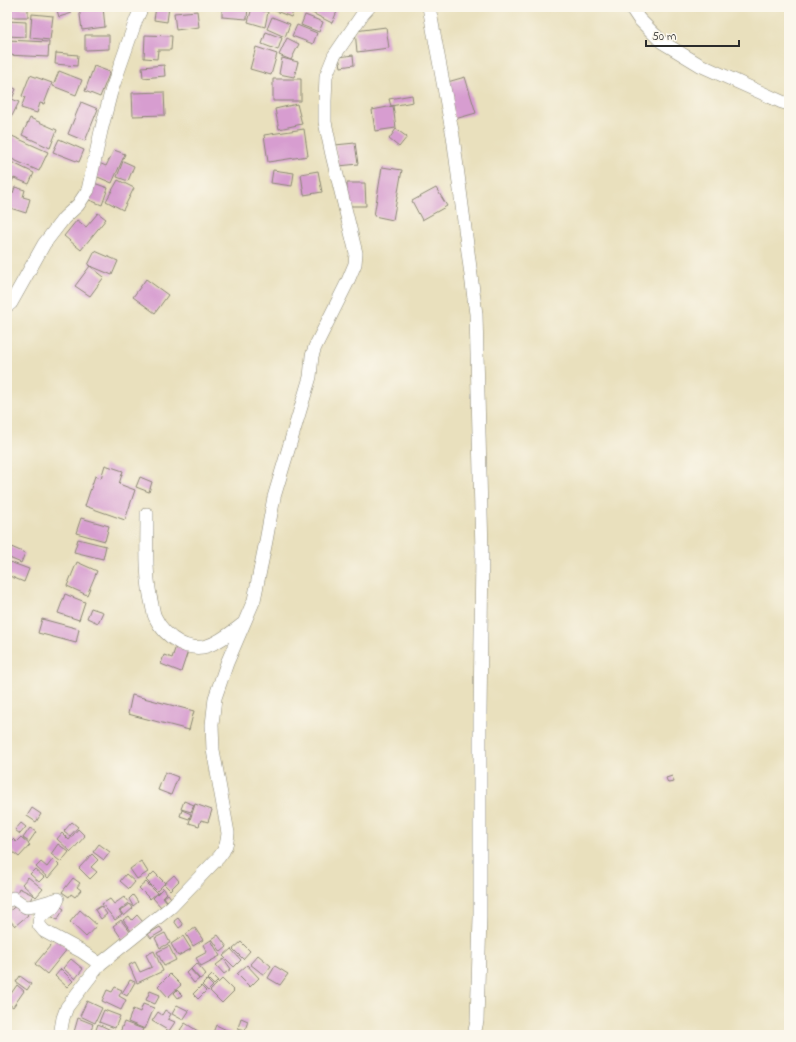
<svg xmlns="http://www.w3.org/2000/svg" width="796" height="1042" font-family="'Indie Flower',sans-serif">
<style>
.building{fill:#d79dd0}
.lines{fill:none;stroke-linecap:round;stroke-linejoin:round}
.street-casing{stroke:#8a8674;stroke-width:14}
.street{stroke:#fff;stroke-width:13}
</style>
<rect width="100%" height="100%" fill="#fbf7ec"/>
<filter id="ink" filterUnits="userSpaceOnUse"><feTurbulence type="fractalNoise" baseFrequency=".025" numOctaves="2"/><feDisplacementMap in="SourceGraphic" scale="8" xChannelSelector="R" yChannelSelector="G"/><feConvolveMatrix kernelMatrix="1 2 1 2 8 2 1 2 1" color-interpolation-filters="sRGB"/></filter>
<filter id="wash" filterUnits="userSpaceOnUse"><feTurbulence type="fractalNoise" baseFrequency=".012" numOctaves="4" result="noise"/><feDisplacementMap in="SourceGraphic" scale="16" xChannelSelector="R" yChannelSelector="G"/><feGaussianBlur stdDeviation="0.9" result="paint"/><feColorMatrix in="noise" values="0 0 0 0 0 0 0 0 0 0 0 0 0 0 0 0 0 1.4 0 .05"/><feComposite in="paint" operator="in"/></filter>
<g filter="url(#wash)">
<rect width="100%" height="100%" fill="#e9e0bd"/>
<g id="blocks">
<path class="building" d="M56,7h14l2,6 -13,4z
M79,7h24l2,20 -23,3z
M156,7h13l-2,15 -13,-2z
M222,7h26l-1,12 -25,-2z
M271,7h24l-4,10 -20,-8z
M300,7h39l-7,16z
M7,8h21v9h-21z
M252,8l16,4 -3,15 -17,-5z
M197,11l2,16 -23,3 -2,-17z
M32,14l21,2 -3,24 -20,-2z
M305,15l18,7 -4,10 -18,-7z
M272,17l18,7 -5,13 -18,-8z
M7,21l19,1v15l-19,-1z
M297,25l20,8 -4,11 -21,-8z
M386,27l3,21 -32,4 -2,-21z
M266,32l16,6 -4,12 -16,-6z
M85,35h24v14l-24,1z
M145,35l27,1 -1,14h-13l-1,9 -13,-1z
M287,38l12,6 -8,16 -12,-5z
M7,40l42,2 -1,15 -41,-2z
M256,47l21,7 -6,21 -21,-6z
M56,53l22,2 -1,11 -22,-2z
M353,55l1,10 -13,2 -2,-10z
M282,58l16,4 -4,15 -15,-3z
M164,65l1,11 -22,2 -1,-11z
M94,66l16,6 -10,25 -15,-6z
M59,71l23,9 -6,15 -23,-9z
M30,75l22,8 -8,21 -4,-1 -3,10 -16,-5 4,-11 -3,-1z
M465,77l11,36 -21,6 -11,-36z
M273,79h28v22h-28z
M7,85l9,4 -4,10 7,3 -7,14 -5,-2z
M164,92l1,23 -32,1 -1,-23z
M412,95l1,7 -22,4 -2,-7z
M81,102l17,7 -13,32 -17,-7z
M297,104l5,20 -23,5 -4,-20z
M393,106l3,22 -21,3 -3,-21z
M30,118l27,12 -7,18 -28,-13z
M304,129l4,27 -40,6 -4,-27z
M396,129l11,8 -8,10 -10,-8z
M12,136l36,16 -9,19 -32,-14v-11z
M59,139l25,11 -5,12 -26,-10z
M355,143l3,21 -19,2 -4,-21z
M114,150l11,4 -13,29 -19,-8 6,-12 7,3z
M123,161l11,5 -6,15 -11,-4z
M11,162l23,11 -5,11 -15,-6 -3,5 -4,-2 1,-6h-1v-5z
M382,167l20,3 -9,50 -19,-4z
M273,170l21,3 -2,13 -21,-3z
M318,171l4,21 -18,3 -3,-21z
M118,180l16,8 -11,22 -17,-9z
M94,183l14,5 -6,17 -15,-6z
M347,183h18l1,23h-19z
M15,187l10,3 -2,7 7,2 -4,14 -19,-6v-11l1,-4 5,1z
M436,188l11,18 -25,14 -10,-19z
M98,213l8,6 -25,31 -17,-14 13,-16 9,7z
M95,251l23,10 -6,14 -24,-10z
M90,266l14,11 -14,19 -15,-10z
M146,279l22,16 -13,18 -22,-16z
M105,465l18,6 -4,13 16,6 -10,30 -40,-14 10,-30 6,2z
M140,477l12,5 -3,10 -13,-5z
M81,518l28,8 -4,15 -29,-8z
M78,539l28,7 -3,13 -29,-7z
M9,546l16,7 -4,10 -14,-6v-6z
M7,561l22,8 -5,13 -17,-7z
M77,562l20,9 -10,24 -20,-9z
M65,594l20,8 -6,18 -21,-7z
M91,608l12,4 -5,11 -11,-5z
M42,619l37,10 -3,14 -38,-10z
M176,646l12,5 -7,21 -20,-8 3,-9 8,3z
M132,695l62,16 -5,19 -61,-16z
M165,772l13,5 -7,18 -13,-5z
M672,776l2,6 -6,1 -2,-5z
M184,801l10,4 -3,7 -10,-3z
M195,804l17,6 -4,12 -7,-2 -2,6 -10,-3z
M32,808l9,6 -5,8 -9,-6z
M182,810l9,4 -2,5 -9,-3z
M72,822l6,5 -8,9 -6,-5z
M21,823l5,4 -6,7 -5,-4z
M30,828l6,4 -7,10 -6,-4z
M78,829l7,7 -14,16 -14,-13 5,-6 7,7z
M21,837l9,8 -11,12 -12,-10v-2l6,-6 3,3z
M58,844l11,8 -8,10 -10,-8z
M99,844l11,8 -6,8 -11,-8z
M92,854l6,6 -7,7 6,5 -7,7 -11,-11z
M53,859l6,6 -11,13 -12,-11 5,-5 6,5z
M141,861l7,11 -11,7 -7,-10z
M35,869l9,8 -5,5 -9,-8z
M154,872l11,11 -8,8 -11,-11z
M126,874l9,8 -6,7 -9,-8z
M174,875l5,6 -9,9 -6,-6z
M28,877l15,12 -7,8 -14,-13z
M73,878l7,5 -3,4 4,3 -6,7 -4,-3 -2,3 -7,-5z
M146,882l11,11 -7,6 -11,-11z
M19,888l14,7 -5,9 -13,-7z
M163,888l4,5 -4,4 4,5 -6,5 -8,-9z
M168,894l3,4 -4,3 -3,-4z
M133,895l5,7 -5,4 -4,-7z
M124,897l5,6 -10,8 3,4 -7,5 -13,-16 8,-5 4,5z
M18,904l10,11 -13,11 -8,-9v-4z
M130,904l3,4 -9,8 -4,-5z
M58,905l6,4 -7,11 -6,-4z
M101,906l6,8 -6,5 -6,-9z
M80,910l17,15 -11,12 -16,-15z
M137,915l6,7 -12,9 -8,-11 6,-4 3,4z
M178,918l5,7 -4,3 -5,-7z
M121,920l10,13 -9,6 -9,-13z
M160,927l3,4 -12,7 -3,-4z
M195,928l8,12 -10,6 -7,-12z
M165,933l5,10 -10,5 -5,-10z
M218,935l9,12 -6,5 -9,-13z
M183,936l8,13 -13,7 -7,-12z
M56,939l12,9 -21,26 -12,-10z
M211,940l9,16 -19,10 -5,-8 11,-6 -4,-7z
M241,942l9,9 -7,8 -10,-10z
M169,946l7,14 -12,6 -7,-14z
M231,949l10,11 -7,7 -11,-11z
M154,951l9,20 -26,12 -8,-18 6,-3 5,10 12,-5 -6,-12z
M258,955l13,11 -7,9 -14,-11z
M71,959l12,10 -8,10 -12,-11z
M224,959l7,10 -7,5 -8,-9z
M197,963l9,11 -6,5 -9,-10z
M247,965l12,13 -9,9 -13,-13z
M275,966l13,8 -8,11 -12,-7z
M61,969l12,12 -6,6 -12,-11z
M190,969l9,10 -5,4 -8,-10z
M170,974l11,11 -13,12 -10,-11z
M212,975l6,6 -4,4 -6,-6z
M20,976l11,8 -4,6 -11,-8z
M222,979l12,12 -12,12 -12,-12z
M130,980l5,2 -8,14 -5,-3z
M207,980l6,6 -5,5 -6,-6z
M17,985l7,6 -11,16 -6,-4v-11l3,3z
M201,986l5,5 -8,8 -5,-5z
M115,987l7,3 -3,6 7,4 -5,10 -19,-9 5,-11 5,2z
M177,990l5,5 -4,3 -4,-5z
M150,991l10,4 -5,9 -9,-4z
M87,1001l15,7 -7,15 -15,-7z
M143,1004l11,4 -9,21 -17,-7 5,-13 7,3z
M177,1005l12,6 -6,9 -11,-6z
M104,1010l16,6 -5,12 -16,-6z
M165,1010l6,4 -3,5 7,3 -6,9 -17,-10 6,-9 4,3z
M78,1018l15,6 -4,11h-7l-8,-3z
M241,1018l7,3 -3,9 -7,-2z
M124,1022l19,7 -3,6h-21z
M185,1023l16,10 -1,2h-12l-8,-5z
M98,1024l17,8 -2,3h-19z
M216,1025l15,7 -2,3h-17z"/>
</g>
</g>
<g filter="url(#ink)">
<use href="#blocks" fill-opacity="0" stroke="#8a8674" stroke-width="1"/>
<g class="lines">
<defs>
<path id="street" d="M429,7l24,129 23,178 6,238 -2,161v204l-3,104 -3,14
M631,7l8,12 23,23 38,23 82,37 7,2
M7,306l4,-3 9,-16 24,-43 20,-26 14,-13 10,-15 13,-59 10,-39 25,-72 6,-13
M147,514c0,30 -2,62 5,91 1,4 1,8 3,12 5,11 14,20 25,26 7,4 18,6 27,3 13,-4 25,-14 36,-22
M7,901l6,-3 13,9 8,-1 24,-7c-2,4 -3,8 -8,11 -7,6 -11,2 -11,15l5,6 37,20 19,13
M60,1035l3,-17 4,-11 33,-43 71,-57 48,-50c7,-8 8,-14 9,-24l-15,-83 -1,-25 3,-27 12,-35 27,-63 12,-59 8,-44 36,-120 2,-21 3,-9 32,-64 8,-19 1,-11 -24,-98 -7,-33v-21l1,-25 8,-20 28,-41 7,-8"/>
</defs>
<use href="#street" class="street-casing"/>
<use href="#street" class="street"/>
</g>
</g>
<rect width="796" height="1042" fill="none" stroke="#fbf7ec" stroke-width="24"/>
<path d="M646 40v6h93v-6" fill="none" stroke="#2b2b2b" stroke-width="2"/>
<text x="652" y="40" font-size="12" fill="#2b2b2b" stroke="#fbf7ec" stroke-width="3" paint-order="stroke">50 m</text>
</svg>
